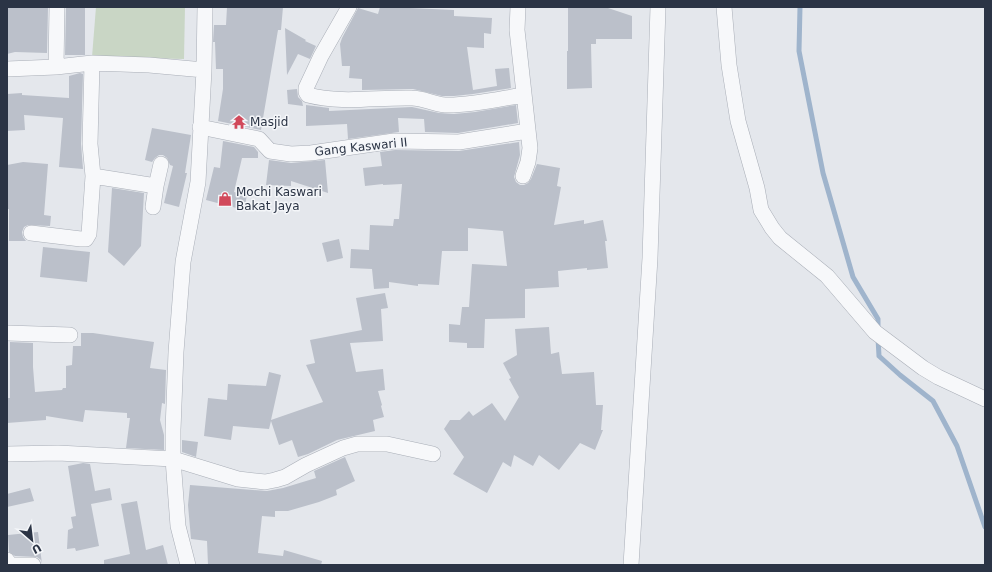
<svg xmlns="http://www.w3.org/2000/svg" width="992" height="572" font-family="'DejaVu Sans',sans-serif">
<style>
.green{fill:#c9d6c5}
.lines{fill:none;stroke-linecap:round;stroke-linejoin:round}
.stream{stroke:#9fb4cc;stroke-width:5}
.building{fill:#bbc0ca}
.minor-casing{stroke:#a9aeb7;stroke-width:16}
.minor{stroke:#f7f8fa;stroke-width:15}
.labels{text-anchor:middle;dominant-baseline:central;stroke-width:3;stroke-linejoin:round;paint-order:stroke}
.poi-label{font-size:12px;fill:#2b3445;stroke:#f4f6f9;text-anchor:start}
.street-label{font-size:12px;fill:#2b3445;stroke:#f4f6f9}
</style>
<rect width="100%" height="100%" fill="#e4e7ec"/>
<path class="green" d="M96,7h89l-1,52 -92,-2z"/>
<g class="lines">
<path class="stream" d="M800,7l-1,44 24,122 30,104 25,42v11
M878,338l1,18 21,19 33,26 24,45 28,81"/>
</g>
<path class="building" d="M7,7h41l-1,46 -32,-1 -8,2z
M66,7h19v48h-20z
M227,7h56l-2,23h-3l-17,100 -43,-9 5,-32v-20h-7l-1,-27h-2l1,-17h12z
M380,7h30v1l44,2v6l38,2 -1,16 -7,-1v15l-17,-1 6,43 24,-4 -2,-17 14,-1 2,20 -38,6 -19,2h-12l-29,-7 -51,1v-11l-13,-1 1,-12h-8l-2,-22 2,-6 16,-30 20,6z
M605,7l27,9v23h-36v5h-5l1,44 -25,1v-38h1v-43z
M285,28l21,12 -1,1 11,5 -6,13 -12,-5 -11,21z
M80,73l3,1 -2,70 2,25 -24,-2 4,-49 -39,-3 1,15 -18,1v-37l15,-1v2l47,3v-22z
M297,89l1,8 4,4 1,5 -15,-2 -1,-14z
M306,105l23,3v3l83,-4 27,6 15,1 21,-2 41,-7 2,18 -60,10 -33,-1 -1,-13 -26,-1 1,14 -51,7 -1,-15 -41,2z
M152,128l39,7 -6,38h2l-8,34 -15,-4 9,-37 -3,-1 -3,-7 -4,-3h-4l-4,3 -3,4 -7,-2z
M223,141l31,6 4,5v6h-16l-8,34 13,3 -3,15 -38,-10 8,-33 6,1z
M519,142l1,13 -6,22 2,5 4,3h4l4,-2 3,-4 6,-15 23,4 -3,18 4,1 -7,38 30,-5v4l19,-4 4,21h-2l3,27 -21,2v-2l-29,3 1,16 -34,2v29l-40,1 -1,29h-17v-5l-18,-1v-18l11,1 2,-18h7l3,-43 35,2 -4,-35 -35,-3v23h-26l-3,34 -21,-1v2l-29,-4v6l-15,1 -2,-20 -22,-1 1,-19 18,1 1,-25 23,1 1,-7h5l3,-35 -19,1v-1l-18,2 -2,-18 19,-2 -2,-14 15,-2 64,1z
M269,160l22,3 34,-3 3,33 -37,-12v5l-25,-1z
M23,162l25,2 -4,51 7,1 -1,10 -22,-1 -4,2 -2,5 1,5 3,4h-17v-32h-2v-44z
M112,188l32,5 -3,53 -17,20 -16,-14z
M339,239l4,19 -16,4 -5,-19z
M43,247l47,5 -3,30 -47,-5z
M385,293l3,15 -7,1 2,32 -33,2 6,29 27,-3 2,21 -7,1 4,14 -1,1 3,11 -11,3 2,11 -38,9 -29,14 -10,3 -6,-17 -13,5 -8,-24 -2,8 -36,-3 -2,14 -27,-4 4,-38 19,2 1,-16 38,2 3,-14 12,3 -10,45 52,-18 -17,-37 9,-2 -5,-23 52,-10 -6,-32z
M549,327l2,27 8,-2 3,22 32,-2 2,33h7l-2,25h2l-8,20 -15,-7 -21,27 -20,-15 -6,11 -19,-11 -3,12 -8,-5 -16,31 -34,-19 11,-17 -20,-28 6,-9h10l9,-9 4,5 19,-13 13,18 14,-24 -10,-18 2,-1 -8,-15 14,-8 -2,-26z
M81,333h12l61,9 -4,26 16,2 -1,34 -3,-1 -2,17 4,15v15l-38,-2 4,-30h-3v-5l-42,-3 -2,12 -37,-6v4l-39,3v-25h3v-56l23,1v24l2,25 27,-2 1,-2h3v-22l6,-1 1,-19h8z
M182,440l16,2 -2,15 -14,-5z
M345,457l10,24 -19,9 1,5 -18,7 -31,9h-13v6l-13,-1 -4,37 25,3 1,-6 38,11 -1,4h-113l-1,-24 -16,-2 -3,-34 2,-20 77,6 16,-3 33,-10 -2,-7z
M83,463l7,1 5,27 15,-3 2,12 -21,4 8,42 -23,5 -1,-3 -8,1 1,-19 5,-2 -2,-11 5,-1 -8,-50z
M30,488l4,13 -27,6v-13z
M137,501l9,49 17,-5 5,20h-64v-5l26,-6 -9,-50z
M38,532l4,32 -1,-4 -4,-3 -22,-1 -6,-4 -1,-17z"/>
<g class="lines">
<defs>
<path id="minor" d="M349,7l-28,49 -15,32v4l2,3c35,9 68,2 104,3 11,0 21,6 33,7 24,1 54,-6 78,-10
M518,7l-1,23 13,118 -2,14 -5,14
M724,7l5,58 9,56 19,67 4,22 11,18 8,10 47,38 48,56 48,36 15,9 47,22
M56,67l1,-60
M7,69l49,-2 36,-4 57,2 55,5
M200,127l59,12 11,12 21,3 20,-1 83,-12 65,1 69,-11
M93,176l63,10 -3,21
M156,186l5,-22
M31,233l50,6h5l3,-5 4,-58 -3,-32 2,-81
M7,333l63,2
M7,454l51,-1 115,6 65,20 27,3 10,-2 10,-3 21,-12 37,-17 14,-4h30l46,10
M7,560l3,5h23
M188,565l-10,-39 -5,-67v-29l3,-78 7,-90 15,-80 6,-112 1,-63
M631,565l19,-307 8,-251"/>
</defs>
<use href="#minor" class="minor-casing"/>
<use href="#minor" class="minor"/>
</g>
<defs>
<symbol id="temple-bare" viewBox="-9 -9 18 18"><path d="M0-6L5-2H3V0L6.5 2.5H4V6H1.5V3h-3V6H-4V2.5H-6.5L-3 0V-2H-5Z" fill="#d1495b" stroke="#f4f6f9" stroke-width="2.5" paint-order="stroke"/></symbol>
<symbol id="shop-bare" viewBox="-9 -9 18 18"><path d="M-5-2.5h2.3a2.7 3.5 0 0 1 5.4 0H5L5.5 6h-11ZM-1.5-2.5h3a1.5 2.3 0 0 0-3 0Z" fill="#d1495b" stroke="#f4f6f9" stroke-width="2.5" paint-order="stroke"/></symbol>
</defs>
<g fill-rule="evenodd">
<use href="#temple-bare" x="229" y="112" width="20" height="20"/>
<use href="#shop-bare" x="215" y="189" width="20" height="20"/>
</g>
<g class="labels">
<g class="poi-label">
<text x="250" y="122">Masjid</text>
<text x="236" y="192">Mochi Kaswari<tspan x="236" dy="14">Bakat Jaya</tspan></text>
</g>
<g class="street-label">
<text transform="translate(361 147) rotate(-6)">Gang Kaswari II</text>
</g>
</g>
<rect width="992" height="572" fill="none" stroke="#2b3445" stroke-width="16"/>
<g transform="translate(32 540) rotate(152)" stroke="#f4f6f9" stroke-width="3" paint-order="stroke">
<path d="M0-3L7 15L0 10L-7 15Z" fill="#2b3445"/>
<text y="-6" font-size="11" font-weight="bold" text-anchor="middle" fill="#2b3445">U</text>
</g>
</svg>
